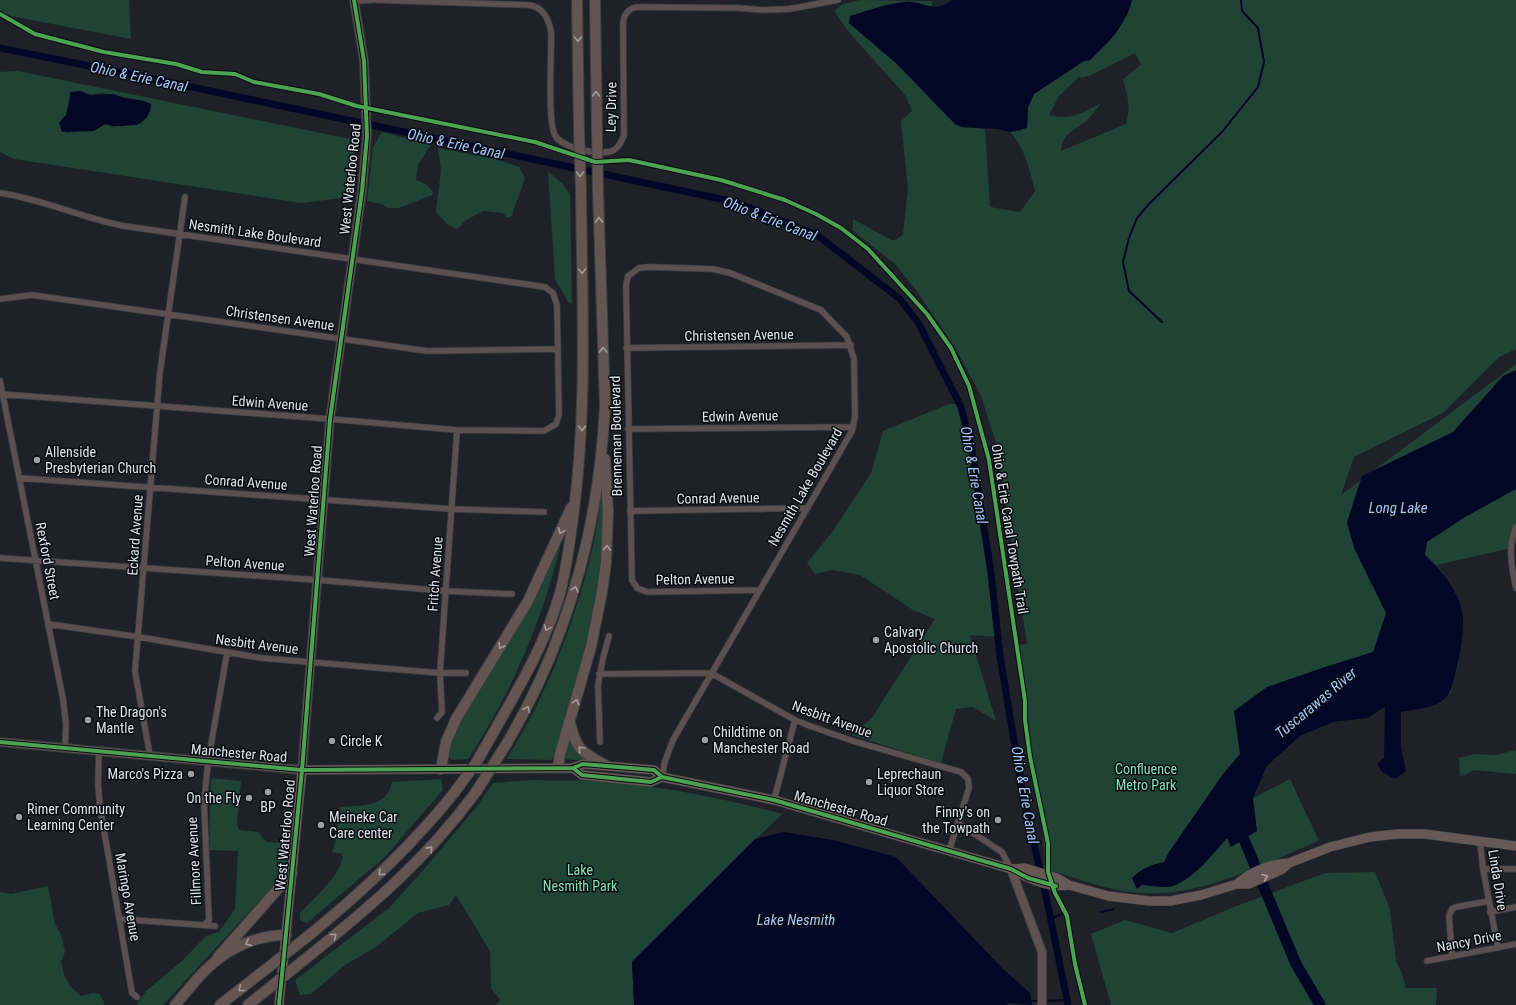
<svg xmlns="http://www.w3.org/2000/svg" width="1516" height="1005" font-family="'Roboto Condensed',sans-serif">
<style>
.green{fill:#1f4334;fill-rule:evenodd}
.water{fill:#030726}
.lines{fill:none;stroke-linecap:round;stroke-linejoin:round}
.stream{stroke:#030726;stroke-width:2}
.canal{stroke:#030726;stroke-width:7}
.river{stroke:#030726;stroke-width:11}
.street-casing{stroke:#3a3d42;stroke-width:7}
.secondary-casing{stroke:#3a3d42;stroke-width:10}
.primary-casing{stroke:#3a3d42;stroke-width:10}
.highway-casing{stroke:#3a3d42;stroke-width:12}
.street{stroke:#5b504f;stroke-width:5.5}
.secondary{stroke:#5f514f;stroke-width:8}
.primary{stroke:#685855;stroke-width:9}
.highway{stroke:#645552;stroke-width:10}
.highway-bridge-casing{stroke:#3a3d42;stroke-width:12;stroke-linecap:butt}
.highway-bridge{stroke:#645552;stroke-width:10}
.cycleway-casing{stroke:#070b0f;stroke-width:6}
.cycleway{stroke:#4ca352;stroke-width:4}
.oneway{stroke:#a19c9e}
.oneway2{stroke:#a9a5a8}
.poi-dot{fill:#9ba0a7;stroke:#070b0f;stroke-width:1.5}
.labels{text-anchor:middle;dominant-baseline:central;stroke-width:3;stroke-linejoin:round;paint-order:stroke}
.street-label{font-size:14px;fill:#dee4eb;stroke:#070b0f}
.poi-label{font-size:14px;fill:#dee4eb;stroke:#070b0f;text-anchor:start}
.park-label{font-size:14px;fill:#87e1b7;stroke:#070b0f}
.water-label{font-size:15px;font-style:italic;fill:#a2c5fa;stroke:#070b0f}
</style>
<rect width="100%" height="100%" fill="#1e2228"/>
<path class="green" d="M0,0h129l2,39 -131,-25z
M860,0l72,1v6l-26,-6 -57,22 47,40 59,61 7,3 23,2 5,78 30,5 15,-21c-5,-20 -10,-43 -25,-59l11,-1 7,-12v-12l6,-13 50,-33 6,-1 38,-46 4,-14h384v349l-17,8 -56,56 -89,44 -13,38 175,-131v164l-5,20 -74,17 16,24 10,27 -4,45 -8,31 -9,9 -12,6h-45l-17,11 -34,4 -34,14 -33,30 -14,32 37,-19 29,62c-65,26 -129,64 -201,49 -26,-5 -49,-15 -74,-21 2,-40 -8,-77 -15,-115 -6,-36 -9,-73 -14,-109l12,-1 -30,-198 -16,-50 -25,-47 -40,-59 -21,-26 -42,-33v-12l38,21h5l7,-6 5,-45 -7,-68 11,-10 -7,-16 -57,-64 -14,-20 9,-7zM1135,53l6,12 -18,14c5,19 8,26 3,45l-65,27c2,-19 13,-20 25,-30 6,-5 10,-12 15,-18 -20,10 -29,18 -52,12l10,-19 21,-20 1,2 8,-2z
M18,71l337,69 -4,57 -50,6 -287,-44 -14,-7v-80zM80,91l8,4 16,-2 40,8 -18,24 -14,2 -7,-3c-13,10 -23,5 -38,9l-5,-4 -1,-9 5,-5 4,-23z
M382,132l49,13 -13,20 -2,15 11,5 6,7 -1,3 -33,13h-11l-6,-4 -15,-3 6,-54z
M438,148l57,11 24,8 6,11c-4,14 -10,25 -13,38l-5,2 -4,-5 -20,-2 -18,10 -8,8 -10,-5 -11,-12 5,-42z
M548,171l15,13 7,10 2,110 -4,-2 -13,-23z
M949,404h11c19,76 29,155 38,233l-28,-2 26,86 -23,-14 -17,2 -15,54 -90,-28 21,-17 63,-99 -22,-9 -53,-35 -28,-5 -17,4 -8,-11 26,-32 38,-58 12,-42z
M601,495h3c-1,22 -1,44 -2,67 -5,64 -26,127 -43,189l-8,9 -45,-1c39,-58 68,-136 85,-204 5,-19 7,-40 10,-60z
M558,548h2c-19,75 -49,146 -92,211l-16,1 -4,-3c-2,-24 48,-93 62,-117 17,-30 32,-62 48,-92z
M570,737l17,24 -24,-2z
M1516,750v24l-42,-4 -14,7 -1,-19 16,-4 20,1z
M211,778l30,3 -4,44 2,5 19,2c10,15 13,9 28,11l2,12 -3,18 -122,132h-27l10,-14 36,-30 24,-25 13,-4 16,-23 3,-58 -29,-1z
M441,779l2,11 -59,68 -77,65 -7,-3v-7c11,-12 46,-42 42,-59l-10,-2c2,-6 4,-12 5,-18 3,-13 -6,-15 4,-27 21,-2 46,1 51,-25z
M532,780c22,1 43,0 64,1 62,4 126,17 186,33l-150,147 2,44h-138l4,-5 -9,-12 -1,-37 -34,-56 -7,10 -31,8 -42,34 -31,18 -34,29 -11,1 -5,-15 94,-72 37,-41 52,-62 15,-22z
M1375,872l15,37 6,52 6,12 4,15h31l-1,17h-325l-20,-71 34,-14 47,13 62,-26 91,-34z
M48,886l7,38 6,10 4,18 -4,10 3,13 6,11 11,10 12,-3 7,1 5,11h-105v-113l11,2z"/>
<path class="water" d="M952,0h180c-8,28 -22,41 -42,60l-6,1 -50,33 -6,13 -1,21 -17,4 -12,-3 -36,-2 -7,-3 -59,-61 -47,-40 1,-7c18,-5 37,-13 55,-14 19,-2 26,13 47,-2z
M80,91l11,4 22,-1 11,4 20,3 7,3c0,10 -6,17 -14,21 -13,0 -20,3 -32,-1l-11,7 -32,1 -3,-9 7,-8 4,-14v-9z
M1516,370v119l-51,28 -38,25 -2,13c16,14 36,39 38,62 1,13 -3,41 -7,54 -3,11 -4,23 -14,30 -11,8 -27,8 -41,11v36l5,23 -11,8 -13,-7 -5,-8 7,-6 1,-51 -17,11 -34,4 -34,14 -33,30 -14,32 4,33 -26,16 -4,-9c-15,17 -30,37 -51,47 -10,4 -23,1 -34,0l-5,4 -5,-11c10,-10 19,-13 32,-16l5,-10 54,-78 17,-20 -6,-43 33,-24 58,-20 48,-15 13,-39 -32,-65 -7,-26 15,-46 91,-44 50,-56z
M784,832l49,8 63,17 107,112 27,24 2,12 -24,-2 -2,2h-372l-2,-43 123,-123z"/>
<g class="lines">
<path class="stream" d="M1162,322l-33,-31 -6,-29 6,-24 8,-20 13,-15 72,-71 36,-45 6,-25 -6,-34 -16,-17 -1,-11
M1101,912l13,-3
M1051,919l13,-6
M1031,1001h9
M1045,1001l22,-1"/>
<path class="canal" d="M0,48l154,31 581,123 82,33 83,64 19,25 42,83 11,44 19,122 9,83 24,145 22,95 22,109"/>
<path class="river" d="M1238,825l58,139 24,41"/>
<defs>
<path id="street" d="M376,0l153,5c14,2 19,13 22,26 1,21 -4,90 4,104 6,13 47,22 59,15 6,-4 8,-9 10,-15l-1,-112c1,-10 7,-16 17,-16l99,1 25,2 25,-1 49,-9
M354,1l18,-1
M0,193c43,6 81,25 124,33l421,61 8,6 4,12 2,110 -3,9 -12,7 -87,-1 -127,-11 -330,-25
M0,299l32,-4 395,56 131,-2
M626,348l225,-3
M0,381l63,318 3,25 -1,23
M628,429l225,-2
M19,478l432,31 93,3
M630,511l177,-3
M1516,527c-9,19 -4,42 0,61
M0,558l318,22 127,11 67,3
M48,624l91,13 122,21 179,15h26
M599,674l112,-1 84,47 15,6 43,15 108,31 7,7 1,9 -20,63
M437,718l5,-6 -2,-39 17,-243
M600,742l-2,-57 5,-27 6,-22
M99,751l-1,33 2,23 32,186 5,4
M150,756l-15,-85 25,-299 25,-175
M662,777l3,-16 8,-21 179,-309 3,-14 -1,-58 -7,-22 -26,-27 -91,-37 -17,-4 -64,-2 -10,1 -11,8 -2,10 6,294 5,8 10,4 111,-2
M774,800l21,-80
M958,823l44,29 9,17
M1480,840l3,29 15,79
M1483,869h33
M1490,912l26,-5
M120,919l95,7
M205,924l4,-4 -5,-117 4,-41 19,-109
M1452,956l-3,-40 3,-7 4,-2 33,-6
M1427,961l89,-17"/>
<path id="secondary" d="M0,742l302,28 28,-351 32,-228 5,-55 -3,-75 -10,-61
M1011,869l31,83v53"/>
<path id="primary" d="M573,768l9,7 69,7 11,-5
M1012,869l13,-1 32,10 12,7 39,11 41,5h21l31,-6 36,-11h12l32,-14 8,-7 41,-16 40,-10 27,-3h28l91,12
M1237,884c14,-12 34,-21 52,-21
M279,1005l23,-235 271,-2 10,-4 71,6 8,7 112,23 237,69c18,10 38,19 58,16"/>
<path id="highway" d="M577,0l2,130
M595,0l2,133
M570,723c7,28 11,28 35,42
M488,742c27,-48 57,-96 72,-149 6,-22 9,-46 12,-68 16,-111 10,-223 9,-335
M507,743c61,-103 92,-218 98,-337l-7,-215
M558,767l2,-13 31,-107 11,-55 4,-29 2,-51 -3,-53
M441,769l5,-27 10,-23 72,-118 43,-93
M307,937c53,-43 104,-90 147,-144
M218,957l74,-84
M304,960c65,-52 122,-100 172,-168
M175,1005c12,-13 22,-28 35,-39 20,-19 49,-31 76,-31
M220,1005l41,-32
M248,1005l10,-8"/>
</defs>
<use href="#street" class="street-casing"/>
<use href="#secondary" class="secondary-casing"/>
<use href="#primary" class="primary-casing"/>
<use href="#highway" class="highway-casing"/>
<use href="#street" class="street"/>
<use href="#secondary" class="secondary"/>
<use href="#primary" class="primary"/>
<use href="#highway" class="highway"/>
<defs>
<path id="highway-bridge" d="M579,130l2,60
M597,133l1,58
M476,792l31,-49
M454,793l22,-30 12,-21
M261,973l46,-36
M258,997l46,-37"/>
</defs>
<use href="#highway-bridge" class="highway-bridge-casing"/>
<use href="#highway-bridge" class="highway-bridge"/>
<defs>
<path id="cycleway" d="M0,14l35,20 69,18 72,12 26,8 33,2 19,8 65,12 38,12 178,36 60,20 34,-2 92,20 64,20 31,14 25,14 27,21 59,65 24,34 18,38 20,74 36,241v19l5,37 18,86v29l7,21 12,23 8,48 10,41
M0,742l302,28 271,-2 10,-4 71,6 8,7 112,23 237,69 17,9 28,8
M573,768l9,7 69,7 11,-5
M279,1005l23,-235 28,-351 32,-228 5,-55 -3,-75 -10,-61"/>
</defs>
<use href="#cycleway" class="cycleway-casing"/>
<use href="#cycleway" class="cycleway"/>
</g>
<defs><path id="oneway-chevron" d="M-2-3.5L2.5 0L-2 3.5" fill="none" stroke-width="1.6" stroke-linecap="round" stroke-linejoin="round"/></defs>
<g class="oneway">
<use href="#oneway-chevron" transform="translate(578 39) rotate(89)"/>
<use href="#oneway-chevron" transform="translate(596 94) rotate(-91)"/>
<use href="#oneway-chevron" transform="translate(580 174) rotate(89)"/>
<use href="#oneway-chevron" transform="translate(599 220) rotate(-92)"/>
<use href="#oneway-chevron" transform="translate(582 271) rotate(89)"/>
<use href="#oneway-chevron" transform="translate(603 350) rotate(-91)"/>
<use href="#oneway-chevron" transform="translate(582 428) rotate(92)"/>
<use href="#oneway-chevron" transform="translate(561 531) rotate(114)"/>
<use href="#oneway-chevron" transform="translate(607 548) rotate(-86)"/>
<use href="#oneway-chevron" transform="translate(575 589) rotate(-74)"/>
<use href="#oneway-chevron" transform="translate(547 628) rotate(111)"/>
<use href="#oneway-chevron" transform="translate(501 646) rotate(121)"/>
<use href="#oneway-chevron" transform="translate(576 702) rotate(-75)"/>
<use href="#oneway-chevron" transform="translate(527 709) rotate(-63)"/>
<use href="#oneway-chevron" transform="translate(581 749) rotate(-133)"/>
<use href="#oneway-chevron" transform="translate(430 849) rotate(-48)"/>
<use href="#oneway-chevron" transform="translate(381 873) rotate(136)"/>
<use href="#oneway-chevron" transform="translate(334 936) rotate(-39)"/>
<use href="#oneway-chevron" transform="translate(248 943) rotate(156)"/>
<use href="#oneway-chevron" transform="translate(241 989) rotate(142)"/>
</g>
<use class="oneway2" href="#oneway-chevron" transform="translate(1265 877) rotate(-23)"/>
<g class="poi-dot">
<circle cx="37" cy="460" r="4"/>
<circle cx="876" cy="640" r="4"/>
<circle cx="88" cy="720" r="4"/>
<circle cx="705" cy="740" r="4"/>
<circle cx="332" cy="741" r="4"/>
<circle cx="191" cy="774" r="4"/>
<circle cx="869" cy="782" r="4"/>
<circle cx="268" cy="792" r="4"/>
<circle cx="249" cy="798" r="4"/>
<circle cx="19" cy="817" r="4"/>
<circle cx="998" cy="820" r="4"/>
<circle cx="321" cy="825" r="4"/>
</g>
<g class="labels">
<g class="street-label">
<text transform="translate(611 107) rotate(-89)">Ley Drive</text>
<text transform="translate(350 179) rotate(-84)">West Waterloo Road</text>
<text transform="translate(255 233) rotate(8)">Nesmith Lake Boulevard</text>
<text transform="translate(280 318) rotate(8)">Christensen Avenue</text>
<text transform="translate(739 335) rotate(-1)">Christensen Avenue</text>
<text transform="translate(270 403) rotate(4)">Edwin Avenue</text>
<text transform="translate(740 416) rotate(-1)">Edwin Avenue</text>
<text transform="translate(616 436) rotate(-91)">Brenneman Boulevard</text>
<text transform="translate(246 482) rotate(4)">Conrad Avenue</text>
<text transform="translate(805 487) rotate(-60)">Nesmith Lake Boulevard</text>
<text transform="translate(718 498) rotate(-1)">Conrad Avenue</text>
<text transform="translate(313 501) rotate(-86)">West Waterloo Road</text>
<text transform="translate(1010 529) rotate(81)">Ohio &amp; Erie Canal Towpath Trail</text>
<text transform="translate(135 535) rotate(-86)">Eckard Avenue</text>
<text transform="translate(48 561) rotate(79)">Rexford Street</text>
<text transform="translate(245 563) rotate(4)">Pelton Avenue</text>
<text transform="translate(435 574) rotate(-86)">Fritch Avenue</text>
<text transform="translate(695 579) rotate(-1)">Pelton Avenue</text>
<text transform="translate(257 644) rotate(7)">Nesbitt Avenue</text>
<text transform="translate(832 719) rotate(20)">Nesbitt Avenue</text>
<text transform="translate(239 753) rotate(5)">Manchester Road</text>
<text transform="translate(841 808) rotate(16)">Manchester Road</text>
<text transform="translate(285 835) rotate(-85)">West Waterloo Road</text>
<text transform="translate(194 861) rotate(-93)">Fillmore Avenue</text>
<text transform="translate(1498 880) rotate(81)">Linda Drive</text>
<text transform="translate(128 897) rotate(80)">Maringo Avenue</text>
<text transform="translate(1469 941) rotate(-11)">Nancy Drive</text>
</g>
<g class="poi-label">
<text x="45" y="452">Allenside<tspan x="45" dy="16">Presbyterian Church</tspan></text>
<text x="884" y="632">Calvary<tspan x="884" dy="16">Apostolic Church</tspan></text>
<text x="96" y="712">The Dragon's<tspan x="96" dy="16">Mantle</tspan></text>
<text x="713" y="732">Childtime on<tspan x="713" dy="16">Manchester Road</tspan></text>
<text x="340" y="741">Circle K</text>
<text x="183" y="774" text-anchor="end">Marco's Pizza</text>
<text x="877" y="774">Leprechaun<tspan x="877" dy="16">Liquor Store</tspan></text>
<text x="241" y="798" text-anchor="end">On the Fly</text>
<text x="268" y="807" text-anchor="middle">BP</text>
<text x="27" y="809">Rimer Community<tspan x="27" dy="16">Learning Center</tspan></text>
<text x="990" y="812" text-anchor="end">Finny's on<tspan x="990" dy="16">the Towpath</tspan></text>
<text x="329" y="817">Meineke Car<tspan x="329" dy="16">Care center</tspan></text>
</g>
<g class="park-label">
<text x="1146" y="769">Confluence<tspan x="1146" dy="16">Metro Park</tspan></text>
<text x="580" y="870">Lake<tspan x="580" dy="16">Nesmith Park</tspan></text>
</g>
<g class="water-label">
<text transform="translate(139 77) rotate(12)">Ohio &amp; Erie Canal</text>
<text transform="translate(456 144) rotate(12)">Ohio &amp; Erie Canal</text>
<text transform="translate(770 219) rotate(21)">Ohio &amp; Erie Canal</text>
<text transform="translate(974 475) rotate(80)">Ohio &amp; Erie Canal</text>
<text x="1398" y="508">Long Lake</text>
<text transform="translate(1316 703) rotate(-40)">Tuscarawas River</text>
<text transform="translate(1025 795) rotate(80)">Ohio &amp; Erie Canal</text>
<text x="796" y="920">Lake Nesmith</text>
</g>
</g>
</svg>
